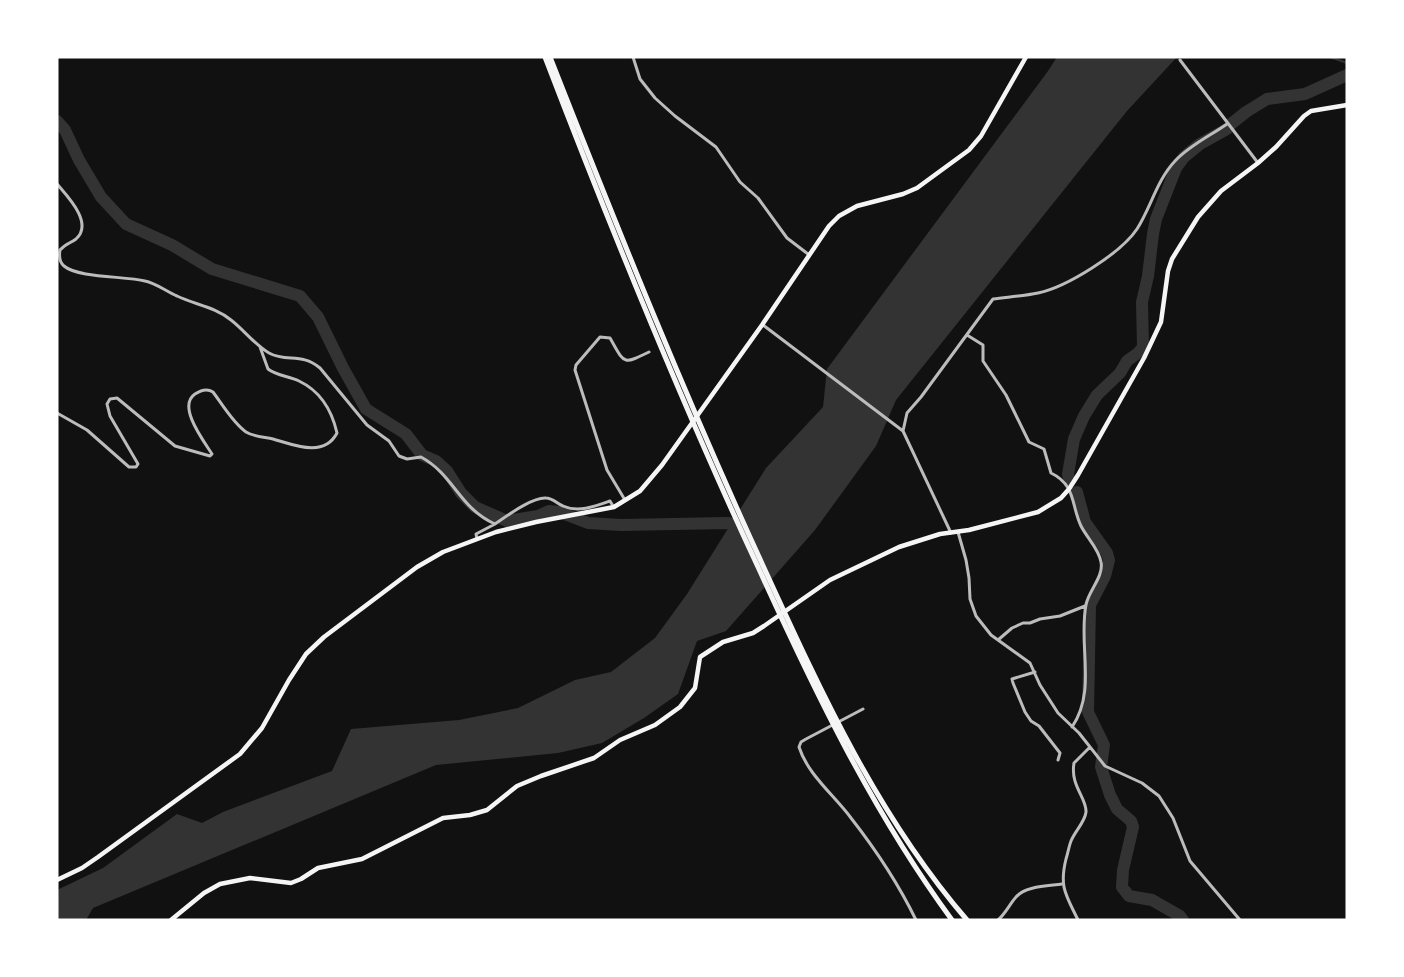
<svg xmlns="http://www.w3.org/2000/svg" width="1404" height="977" font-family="Lato,sans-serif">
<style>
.water{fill:#333}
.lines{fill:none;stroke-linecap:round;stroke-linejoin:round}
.stream{stroke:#333;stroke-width:2}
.river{stroke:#333;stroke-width:12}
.minor{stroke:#bcbcbc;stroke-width:3}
.secondary{stroke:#f5f5f5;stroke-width:4.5}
.primary{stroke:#f5f5f5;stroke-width:4.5}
.motorway{stroke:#f5f5f5;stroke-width:5}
</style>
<rect width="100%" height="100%" fill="#111"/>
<path class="water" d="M1057,57h120l-50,54 -231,289 -20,46 -61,84 -89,101 -29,10 -19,53 -34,24 -42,25 -44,10 -122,12 -343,143 -7,12h-29v-30l46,-22 74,-54 25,9 21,-11 109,-41 19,-42 108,-9 59,-12 57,-28 36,-8 44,-34 32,-44 79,-126 57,-61 4,-38 221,-298z"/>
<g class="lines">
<path class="stream" d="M1330,57l17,6"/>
<path class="river" d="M57,121l8,9 14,30 22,37 25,27 46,21 40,24 88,27 18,21 25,51 23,41 40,25 16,21 14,6 11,10 14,22 14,14 32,14 31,-5 11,-5 10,1 29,11 33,2 106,-2 18,2
M1231,124l15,-12 21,-13 38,-5 42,-19
M1069,479l-1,-5 6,-35 10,-23 13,-21 23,-22 7,-12 11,-8 5,-6 -1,-45 6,-26 5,-42 3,-15 20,-51 8,-11 16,-13 27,-15
M1077,492l8,30 22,31 2,7 -4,16 -15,29 -2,107 16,33 -3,22 9,28 7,14 14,12 2,6 -10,43 -1,17 7,9 23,4 28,16 3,4"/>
<path class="minor" d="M633,57l7,22 15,19 20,18 41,31 24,35 18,16 29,40 21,16
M1180,60l78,103
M57,184c10,12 37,39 19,55 -5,4 -11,5 -16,11 -1,6 -1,12 4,16 14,12 61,10 81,15 11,2 22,11 32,15 19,9 38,11 54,24 13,10 24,25 38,33 18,10 32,-1 51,15l47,57 22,16 10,15 8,3 14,-2c33,18 38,51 74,67l-19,10 1,5
M763,325l140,106
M967,335l16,10v16l23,34 23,47 15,7 7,24c25,12 20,32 30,53 6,12 18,23 20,36 3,15 -13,29 -15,43 -8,39 11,86 -14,122
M57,413l30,17 42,37h7l2,-3 -28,-48 -3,-12 3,-5 7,-1 58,48 35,10 2,-2c-9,-14 -35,-48 -17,-60 6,-4 12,-6 18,-2 9,12 20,31 33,40 8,5 18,5 27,7 21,6 51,19 64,-6 -5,-22 -17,-42 -38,-52 -10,-5 -22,-5 -31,-12l-8,-22
M625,500l-18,-30 -32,-100 1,-5 24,-28 10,1c15,26 12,27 39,14
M495,524c12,-8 37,-27 51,-26 7,0 11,6 17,8 15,7 33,0 47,-5l3,5
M958,532l8,28 3,18 1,21 6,17 15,19 39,28 10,22 18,28 21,20 26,33 37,17 17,13 14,22 17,43 50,59
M951,533l-48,-102 4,-18 14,-16 72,-98c15,-2 31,-3 45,-6 29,-6 83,-40 99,-64 14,-22 20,-49 38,-68 15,-16 35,-25 52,-37
M998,640l14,-12 11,-5h7l10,-4 20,-3 25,-10
M1035,672l-23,7 1,4 12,29 6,9 8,5 21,27 -2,7
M863,709l-57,30 -5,3 -2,5c9,28 35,48 52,71 25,32 47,65 65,102
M998,920c8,-7 11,-15 18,-23 9,-11 32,-11 46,-13
M1078,920c-12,-25 -19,-33 -12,-61 2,-6 3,-13 5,-18 4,-10 14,-19 15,-29 1,-14 -16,-26 -12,-49l16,-16"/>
<path class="secondary" d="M171,920l33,-27 16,-9 30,-6 41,5 10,-4 17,-11 44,-9 81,-41 27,-3 17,-5 30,-24 24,-10 53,-18 26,-18 35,-15 25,-18 15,-19 5,-31 23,-15 30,-9 11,-7 66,-46 69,-33 41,-13 29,-4 69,-18 23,-14 8,-9 9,-14 66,-117 17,-36 7,-51 4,-12 26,-42 23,-26 37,-28 18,-16 28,-31 7,-5 36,-6"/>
<path class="primary" d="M57,880l25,-12 16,-11 142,-103 22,-26 27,-48 17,-26 18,-17 93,-70 26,-15 53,-20 40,-10 78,-15 26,-16 22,-26 100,-140 67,-99 10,-10 18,-10 46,-12 14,-6 52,-38 12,-14 45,-79"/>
<path class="motorway" d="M545,57c66,172 135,343 213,510 56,123 114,244 194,353
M550,57c68,173 137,344 215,513 56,122 113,247 202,350"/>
</g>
<rect width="1404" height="977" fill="none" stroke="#ffffff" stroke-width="117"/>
</svg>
